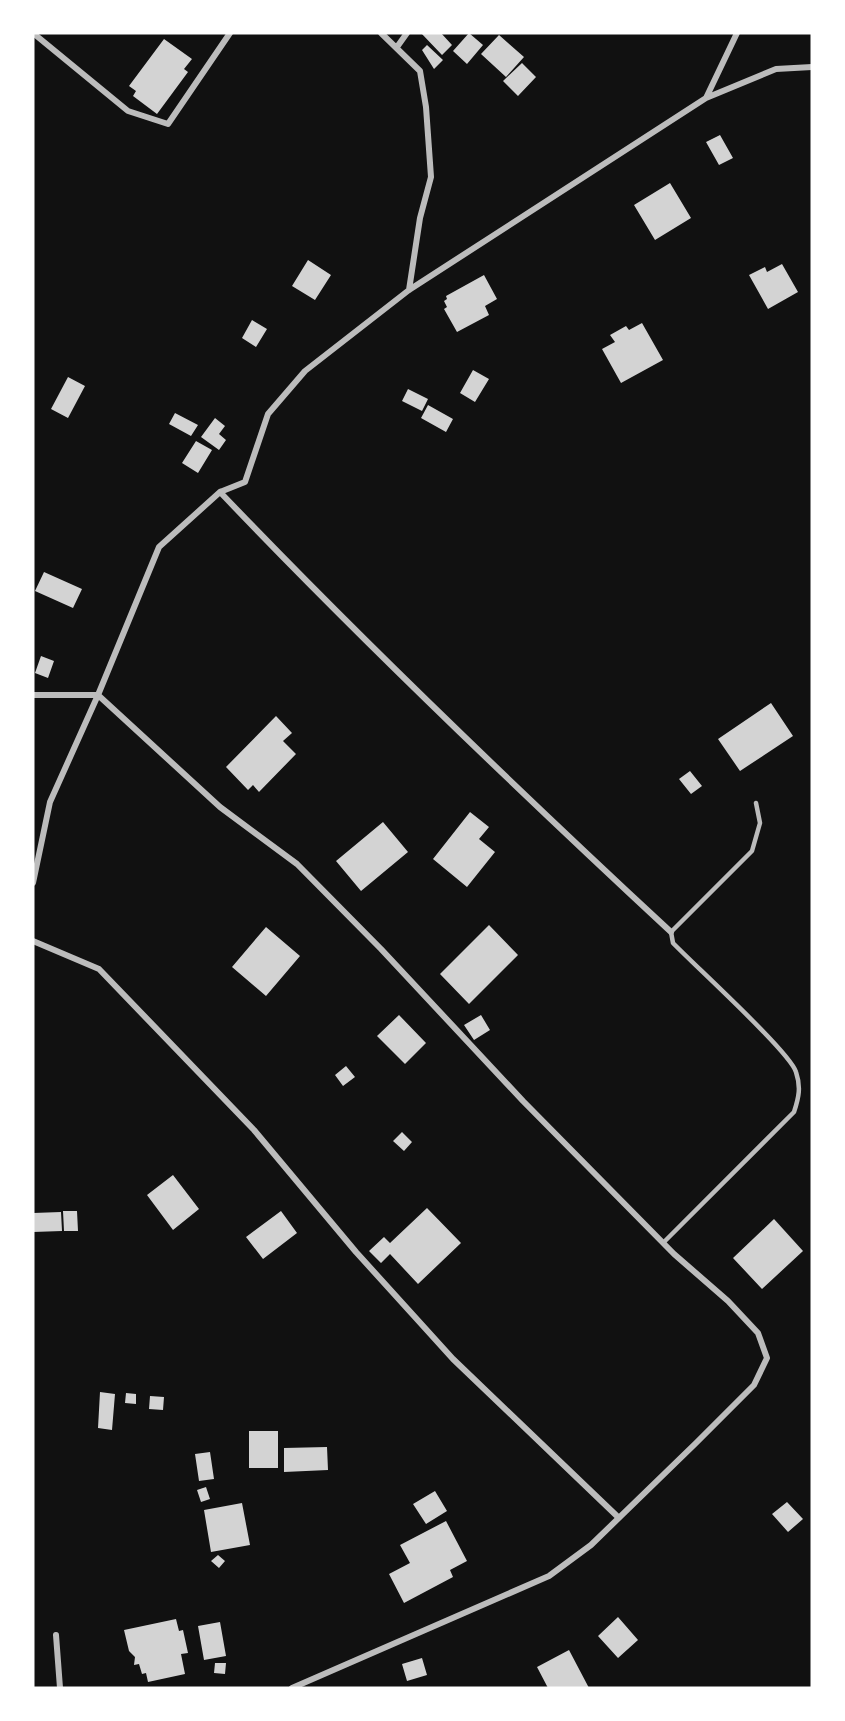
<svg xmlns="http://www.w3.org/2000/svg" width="845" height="1721" font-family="'Sofia Sans Condensed',sans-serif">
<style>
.building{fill:#d3d3d3}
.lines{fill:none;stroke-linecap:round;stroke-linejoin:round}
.service{stroke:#bcbcbc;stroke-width:4.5}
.minor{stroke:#bcbcbc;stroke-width:6}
</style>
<rect width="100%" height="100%" fill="#111"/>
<path class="building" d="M421,33h20l11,12 -10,10z
M469,33l14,12 -16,19 -14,-13z
M499,35l25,22 -18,20 -25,-23z
M164,39l28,20 -8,10 4,3 -31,42 -24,-18 3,-5 -7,-5z
M427,45l16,15 -9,9 -12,-19z
M522,63l14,14 -18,19 -15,-15z
M720,135l13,23 -14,7 -13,-23z
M670,183l21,35 -36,22 -21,-35z
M308,260l23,15 -16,25 -23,-14z
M782,264l16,28 -30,17 -19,-34 16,-8 2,5z
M484,275l13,24 -12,7 4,9 -32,17 -13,-23 3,-2 -3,-6 3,-2 -1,-3z
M252,320l15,9 -11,18 -14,-9z
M642,323l21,37 -42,23 -19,-34 13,-7 -5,-7 16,-9 3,4z
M473,370l16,9 -14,23 -15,-9z
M68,377l17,9 -17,32 -17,-9z
M408,389l20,10 -6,12 -20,-10z
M428,405l25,14 -7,13 -25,-14z
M175,413l23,12 -7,11 -22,-12z
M215,418l10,8 -6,8 7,6 -7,10 -18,-13z
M196,441l16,9 -14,23 -16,-10z
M44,572l38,17 -9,19 -38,-17z
M41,656l13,5 -6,17 -13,-5z
M771,703l22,33 -53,35 -22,-32z
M276,716l16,17 -9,8 13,13 -37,38 -6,-7 -5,5 -22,-23z
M690,771l12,15 -11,8 -12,-15z
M470,812l19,15 -10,12 16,13 -28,35 -34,-28z
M383,822l25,30 -47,39 -25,-30z
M489,925l29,30 -49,49 -29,-30z
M266,927l34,29 -34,40 -34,-29z
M399,1015l27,28 -21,21 -28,-28z
M481,1015l9,15 -16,10 -10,-15z
M346,1066l9,11 -12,9 -8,-11z
M402,1132l10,10 -8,9 -11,-10z
M173,1175l26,34 -26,21 -26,-35z
M427,1208l34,35 -43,41 -28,-30 -9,9 -12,-12 15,-14 6,6z
M63,1211h14l1,20h-14z
M281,1211l16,22 -34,26 -17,-22z
M61,1212l1,19 -29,1v-19z
M774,1219l29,32 -41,38 -29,-31z
M100,1392l15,2 -3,36 -14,-2z
M126,1393l10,1v10l-11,-1z
M150,1396l14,1 -1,13 -14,-1z
M249,1431h29v37h-29z
M327,1447l1,23 -44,2v-24z
M210,1452l4,27 -15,2 -4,-27z
M206,1487l4,12 -9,3 -4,-12z
M435,1491l12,20 -21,13 -13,-20z
M787,1502l16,17 -15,13 -16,-18z
M242,1503l8,42 -39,7 -7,-42z
M446,1521l21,40 -17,9 3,7 -49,26 -15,-29 21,-11 -10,-18z
M218,1555l7,6 -6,7 -8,-7z
M618,1617l20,23 -20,18 -20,-22z
M176,1619l3,12 4,-1 5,23 -7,1 4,20 -37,8 -2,-9 -4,1 -3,-10 -5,1 1,-8 -6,-6 -5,-21z
M220,1622l6,34 -22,4 -6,-34z
M569,1650l20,38h-41l-11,-21z
M422,1658l5,17 -20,6 -5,-17z
M215,1663h11l-1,11 -11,-1z"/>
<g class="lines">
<path class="service" d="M663,1243l131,-131c5,-15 7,-25 2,-40 -6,-20 -102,-107 -123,-129l-2,-11 81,-81 8,-28 -4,-20"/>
<path class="minor" d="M33,33l95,78 40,13 62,-91
M381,33l39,38 6,36 5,70 -11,41 -11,72
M397,47l10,-14
M706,98l31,-65
M220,492c145,152 297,297 451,440
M33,695h65l122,112 77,57 84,85 142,152 151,153 54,47 30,32 9,25 -13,27 -58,58 -105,102 -42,31 -257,112
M33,883l17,-81 48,-107 61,-148 61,-55 25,-10 23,-68 37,-43 104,-81 297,-192 70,-29 36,-2
M33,941l66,28 155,161 102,122 97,107 166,159
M56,1635l4,53"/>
</g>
<rect width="845" height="1721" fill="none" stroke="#ffffff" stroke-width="69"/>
</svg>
